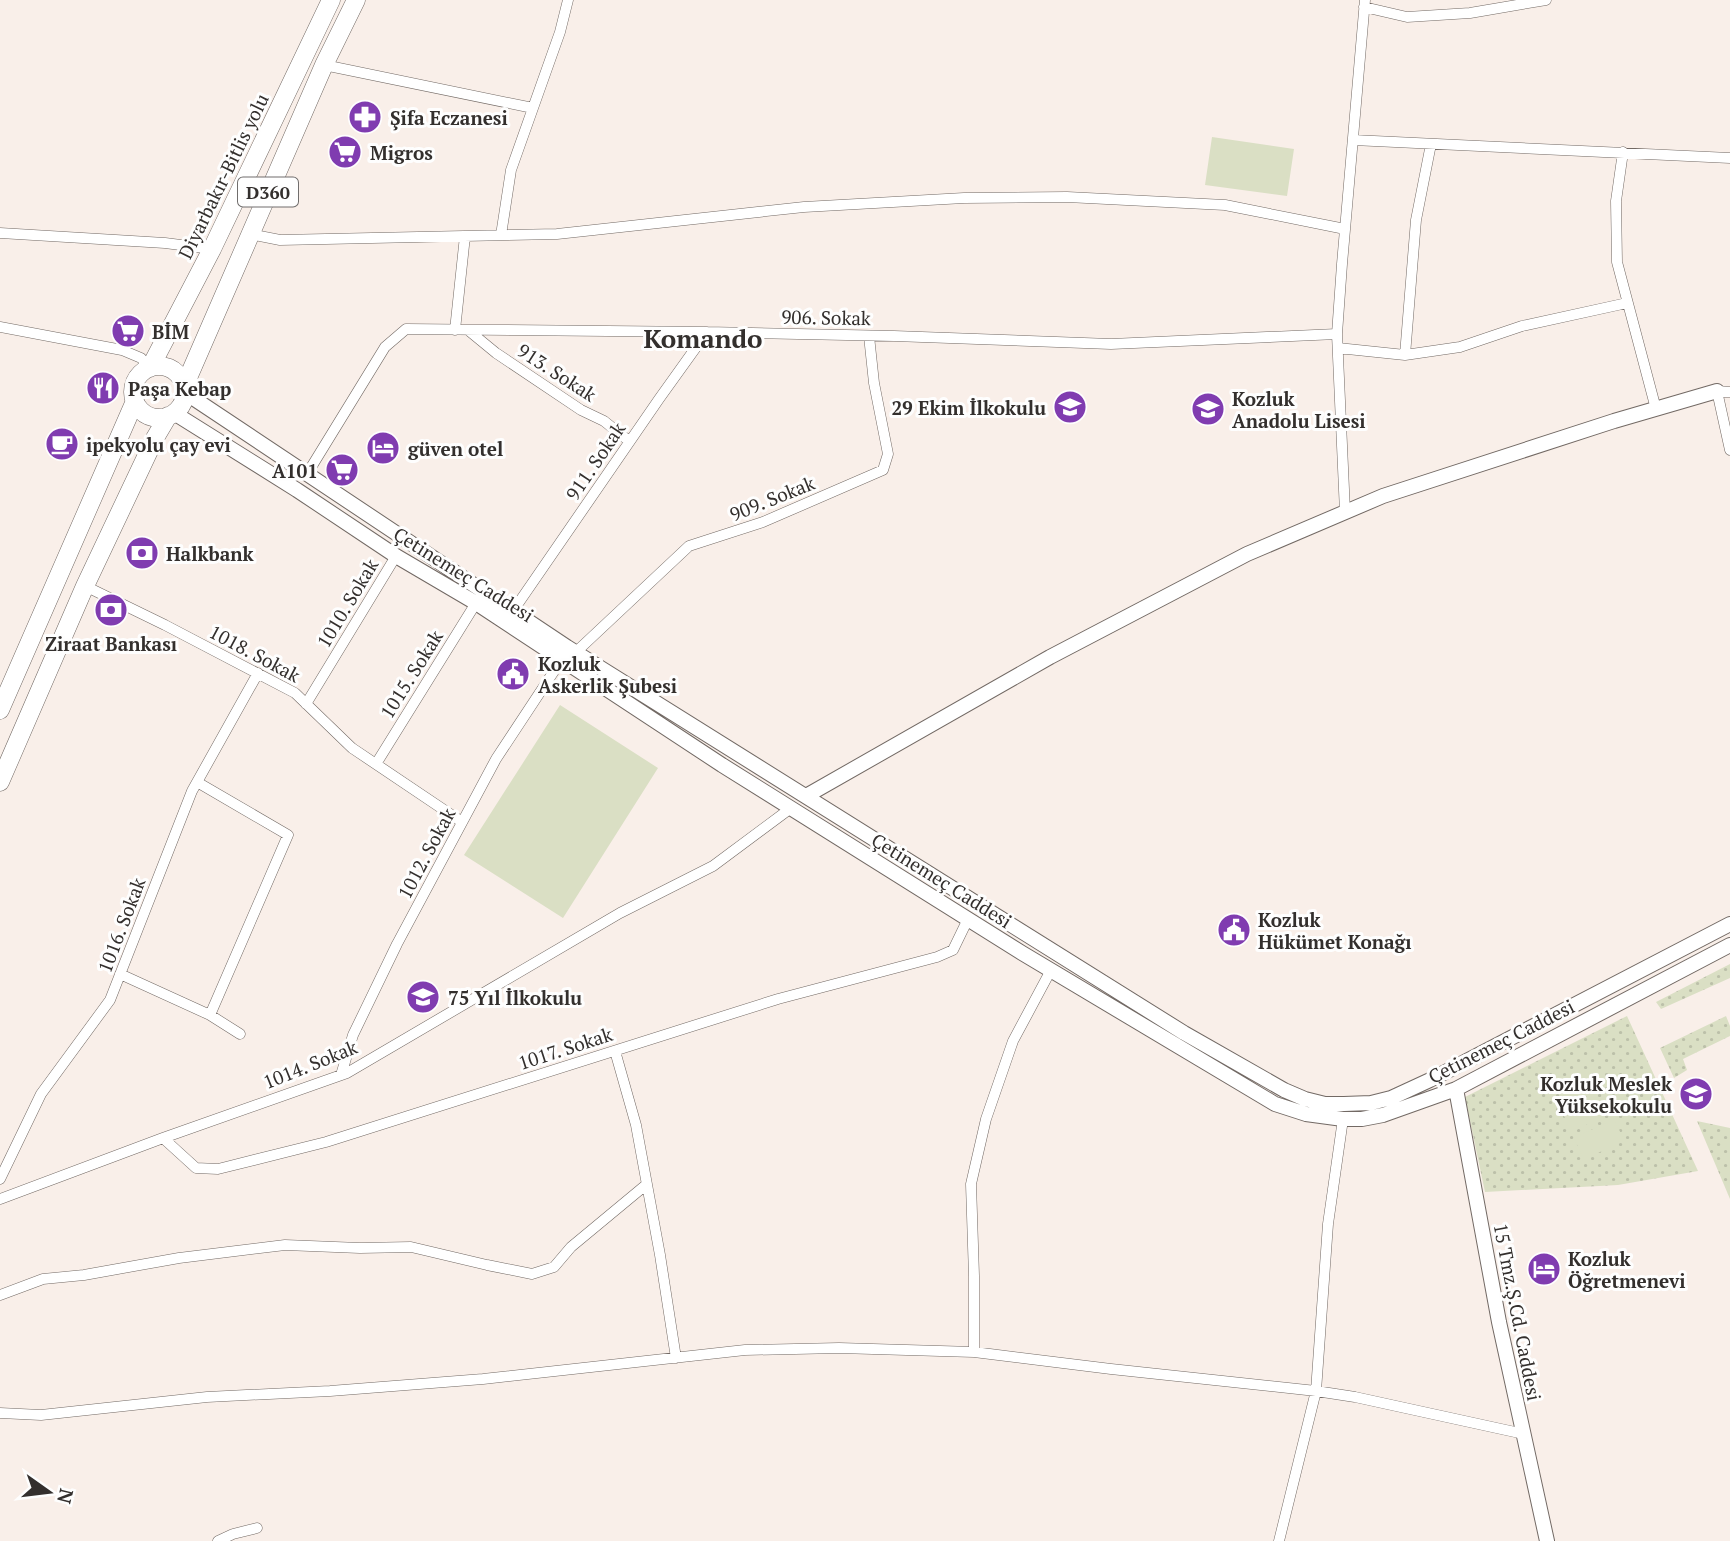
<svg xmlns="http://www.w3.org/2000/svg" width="1730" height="1541" font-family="'PT Serif',serif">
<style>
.grass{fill:url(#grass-dots)}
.garden{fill:#dadfc4}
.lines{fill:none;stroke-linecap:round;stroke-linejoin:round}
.street-casing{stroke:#726964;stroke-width:11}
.secondary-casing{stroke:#726964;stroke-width:16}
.highway-casing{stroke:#726964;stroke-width:19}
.street{stroke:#fff;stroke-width:10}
.secondary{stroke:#fff;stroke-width:14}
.highway{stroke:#fff;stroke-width:18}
.labels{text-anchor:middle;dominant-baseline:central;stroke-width:6;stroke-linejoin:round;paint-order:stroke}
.shield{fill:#fefefe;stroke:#706d6c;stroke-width:2}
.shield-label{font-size:18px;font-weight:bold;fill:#332f2d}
.poi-label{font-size:19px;font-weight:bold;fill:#332f2d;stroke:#fefefe;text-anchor:start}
.street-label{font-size:19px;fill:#332f2d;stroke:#fefefe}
.district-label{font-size:26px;font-weight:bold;fill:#332f2d;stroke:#fefefe}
</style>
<defs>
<pattern id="grass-dots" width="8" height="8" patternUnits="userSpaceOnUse" patternTransform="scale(1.75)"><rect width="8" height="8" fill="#dadfc4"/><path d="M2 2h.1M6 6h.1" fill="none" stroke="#bcc0a9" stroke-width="1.8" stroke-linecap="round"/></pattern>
</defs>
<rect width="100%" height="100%" fill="#f9efe9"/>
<path class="grass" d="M1730,964v14l-69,31 -5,-7z
M1627,1016l71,155 -80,14 -133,7 -20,-95z
M1726,1016l4,10v10l-47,23 4,11 -13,8 -14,-30z
M1697,1121l33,7v71z"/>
<path class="garden" d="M1212,137l82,12 -7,47 -82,-11z
M560,705l98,63 -95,150 -99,-63z
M1594,1076l6,14 -32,15 -7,-14z
M1596,1100l8,16 -32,16 -8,-16z
M1614,1119l10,21 -40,20 -10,-22z"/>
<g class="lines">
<defs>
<path id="street" d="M1364,7l43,10 63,-4 76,-13
M324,65l209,43
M1353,140l377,18
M1623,152l-7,49 1,61 39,147
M0,233l165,10 47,6
M249,234l31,6 277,-6 247,-27 160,-9 103,-1 158,8 120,24
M501,235l10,-65 49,-138 8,-32
M0,327l122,23 19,8 9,10
M455,330l10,-94
M468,330l28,23 85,57 23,11 25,20
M1338,348l67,7 55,-8 62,-21 105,-23
M1405,355l11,-135 15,-76
M1730,392l-13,-1 13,59
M307,474l78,-127 21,-18 301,3 187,4 217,8 226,-10
M1345,512l-8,-178 5,-70 23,-264
M85,586l80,39 130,68 57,55 110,74
M513,611l146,-212 48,-67
M576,652l113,-106 74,-24 120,-52 5,-16 -14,-71 -5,-47
M306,704l90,-148
M376,764l100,-161
M197,782l91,53 -78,180
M120,974l90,41 30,19
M615,1051l21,74 24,130 16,103
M341,1075l12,-40 44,-91 99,-185 66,-100
M163,1138l33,30 22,1 108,-27 452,-143 159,-42 16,-7 15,-31
M0,1179l41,-85 69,-94 82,-209 66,-118
M0,1199l163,-61 184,-65 273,-160 93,-47 78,-58
M0,1295l43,-16 41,-4 95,-17 106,-13 75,3 51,-1 76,18 45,9 22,-7 17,-20 76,-63
M974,1352v-76l-3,-92 15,-65 27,-78 38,-71
M0,1413l41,2 166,-18 123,-6 153,-12 262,-29 94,-2 135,4 137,17 205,22 39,6 169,37
M218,1541l15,-7 24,-6
M1279,1541l37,-150 12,-167 15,-105"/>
<path id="secondary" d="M184,392l383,255 617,386 100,57 21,9 20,5h19l27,-1 20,-5 39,-18 300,-156
M174,413l123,77 99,66 80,47 246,162 300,188 253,151 31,10 37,5h19l21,-4 73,-26 274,-144
M806,796l244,-139 197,-103 136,-58 231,-75 103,-30
M1456,1089l43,233 48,219"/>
<path id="highway" d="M133 392a26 26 0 1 1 52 0a26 26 0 1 1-52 0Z
M150,368l62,-119 119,-249
M184,387l140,-322 32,-65
M0,710l135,-309
M0,782l85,-196 70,-148 13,-22"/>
</defs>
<use href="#street" class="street-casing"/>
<use href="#secondary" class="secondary-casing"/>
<use href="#highway" class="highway-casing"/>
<use href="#street" class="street"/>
<use href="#secondary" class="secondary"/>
<use href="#highway" class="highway"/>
</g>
<defs>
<symbol id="pharmacy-disc" viewBox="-11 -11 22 22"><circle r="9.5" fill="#803cb0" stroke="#fefefe"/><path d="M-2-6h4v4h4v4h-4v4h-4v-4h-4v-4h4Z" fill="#fff"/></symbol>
<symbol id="supermarket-disc" viewBox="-11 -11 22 22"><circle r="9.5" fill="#803cb0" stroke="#fefefe"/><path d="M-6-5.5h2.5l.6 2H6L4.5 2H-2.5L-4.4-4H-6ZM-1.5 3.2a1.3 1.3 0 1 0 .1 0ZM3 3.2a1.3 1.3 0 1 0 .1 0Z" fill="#fff"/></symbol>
<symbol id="restaurant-disc" viewBox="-11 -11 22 22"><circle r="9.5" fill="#803cb0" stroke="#fefefe"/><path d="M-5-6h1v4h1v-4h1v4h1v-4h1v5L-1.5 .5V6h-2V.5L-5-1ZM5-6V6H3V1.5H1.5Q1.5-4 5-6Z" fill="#fff"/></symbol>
<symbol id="school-disc" viewBox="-11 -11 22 22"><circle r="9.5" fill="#803cb0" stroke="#fefefe"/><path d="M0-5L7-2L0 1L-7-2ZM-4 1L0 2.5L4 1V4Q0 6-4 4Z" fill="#fff"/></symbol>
<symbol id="cafe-disc" viewBox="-11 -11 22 22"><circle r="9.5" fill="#803cb0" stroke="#fefefe"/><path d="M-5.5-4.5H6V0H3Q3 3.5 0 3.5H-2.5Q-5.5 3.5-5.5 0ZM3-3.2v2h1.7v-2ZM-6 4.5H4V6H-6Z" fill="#fff"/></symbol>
<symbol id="hotel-disc" viewBox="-11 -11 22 22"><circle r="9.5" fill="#803cb0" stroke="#fefefe"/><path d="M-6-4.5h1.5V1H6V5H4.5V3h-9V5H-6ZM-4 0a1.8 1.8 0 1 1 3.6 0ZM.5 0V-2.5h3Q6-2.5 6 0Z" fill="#fff"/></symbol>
<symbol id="bank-disc" viewBox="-11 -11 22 22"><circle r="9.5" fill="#803cb0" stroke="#fefefe"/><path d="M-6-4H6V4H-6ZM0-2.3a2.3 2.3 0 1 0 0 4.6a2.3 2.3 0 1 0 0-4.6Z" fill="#fff"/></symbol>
<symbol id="civic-disc" viewBox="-11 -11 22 22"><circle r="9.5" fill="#803cb0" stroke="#fefefe"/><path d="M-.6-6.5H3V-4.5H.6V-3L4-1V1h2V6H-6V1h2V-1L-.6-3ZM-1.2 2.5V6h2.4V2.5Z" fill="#fff"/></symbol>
<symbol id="university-disc" viewBox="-11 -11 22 22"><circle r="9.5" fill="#803cb0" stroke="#fefefe"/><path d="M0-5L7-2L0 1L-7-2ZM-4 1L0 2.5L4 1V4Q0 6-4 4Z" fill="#fff"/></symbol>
</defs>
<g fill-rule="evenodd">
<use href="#pharmacy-disc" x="346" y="98" width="38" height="38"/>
<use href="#supermarket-disc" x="326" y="133" width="38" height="38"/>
<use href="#supermarket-disc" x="109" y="312" width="38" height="38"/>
<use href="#restaurant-disc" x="84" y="369" width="38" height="38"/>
<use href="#school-disc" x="1051" y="388" width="38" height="38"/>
<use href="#school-disc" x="1189" y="390" width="38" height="38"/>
<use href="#cafe-disc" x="43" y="425" width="38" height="38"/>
<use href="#hotel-disc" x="364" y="429" width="38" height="38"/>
<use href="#supermarket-disc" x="323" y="451" width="38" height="38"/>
<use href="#bank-disc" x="123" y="534" width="38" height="38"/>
<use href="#bank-disc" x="92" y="591" width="38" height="38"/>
<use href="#civic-disc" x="494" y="655" width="38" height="38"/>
<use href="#civic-disc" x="1215" y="911" width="38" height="38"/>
<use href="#school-disc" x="404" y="978" width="38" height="38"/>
<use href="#university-disc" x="1677" y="1075" width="38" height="38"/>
<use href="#hotel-disc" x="1525" y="1250" width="38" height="38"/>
</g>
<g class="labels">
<rect class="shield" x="238" y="177.5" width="60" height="29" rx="5"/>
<g class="shield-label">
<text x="268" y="192">D360</text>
</g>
<g class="poi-label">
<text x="390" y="117">Şifa Eczanesi</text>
<text x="370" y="152">Migros</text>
<text x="152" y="331">BİM</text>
<text x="128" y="388">Paşa Kebap</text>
<text x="1232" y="398">Kozluk<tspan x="1232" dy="22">Anadolu Lisesi</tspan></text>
<text x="1046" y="407" text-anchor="end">29 Ekim İlkokulu</text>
<text x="86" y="444">ipekyolu çay evi</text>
<text x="408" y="448">güven otel</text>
<text x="318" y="470" text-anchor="end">A101</text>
<text x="166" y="553">Halkbank</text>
<text x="111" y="643" text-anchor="middle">Ziraat Bankası</text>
<text x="538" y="663">Kozluk<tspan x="538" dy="22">Askerlik Şubesi</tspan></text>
<text x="1258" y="919">Kozluk<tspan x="1258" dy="22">Hükümet Konağı</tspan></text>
<text x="448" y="997">75 Yıl İlkokulu</text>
<text x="1672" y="1083" text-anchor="end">Kozluk Meslek<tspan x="1672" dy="22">Yüksekokulu</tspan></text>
<text x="1568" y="1258">Kozluk<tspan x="1568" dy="22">Öğretmenevi</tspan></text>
</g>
<g class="street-label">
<text transform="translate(223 176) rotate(-64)">Diyarbakır-Bitlis yolu</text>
<text transform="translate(826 317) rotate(1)">906. Sokak</text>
<text transform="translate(557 372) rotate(33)">913. Sokak</text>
<text transform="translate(595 461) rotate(-56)">911. Sokak</text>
<text transform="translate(772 498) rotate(-22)">909. Sokak</text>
<text transform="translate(464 574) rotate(32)">Çetinemeç Caddesi</text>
<text transform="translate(347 603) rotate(-59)">1010. Sokak</text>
<text transform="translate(255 653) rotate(28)">1018. Sokak</text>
<text transform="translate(411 674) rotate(-58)">1015. Sokak</text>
<text transform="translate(426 853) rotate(-62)">1012. Sokak</text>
<text transform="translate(942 880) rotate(32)">Çetinemeç Caddesi</text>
<text transform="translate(121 925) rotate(-69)">1016. Sokak</text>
<text transform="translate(1501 1041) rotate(-27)">Çetinemeç Caddesi</text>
<text transform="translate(565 1048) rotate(-18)">1017. Sokak</text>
<text transform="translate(310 1064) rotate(-22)">1014. Sokak</text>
<text transform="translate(1518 1312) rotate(79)">15 Tmz.Ş.Cd. Caddesi</text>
</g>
<g class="district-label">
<text x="703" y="338">Komando</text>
</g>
</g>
<g transform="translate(49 1492) rotate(104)" stroke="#fefefe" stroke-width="5" paint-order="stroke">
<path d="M0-5L12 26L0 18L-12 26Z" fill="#332f2d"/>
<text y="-10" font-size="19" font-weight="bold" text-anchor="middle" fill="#332f2d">N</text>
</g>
</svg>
